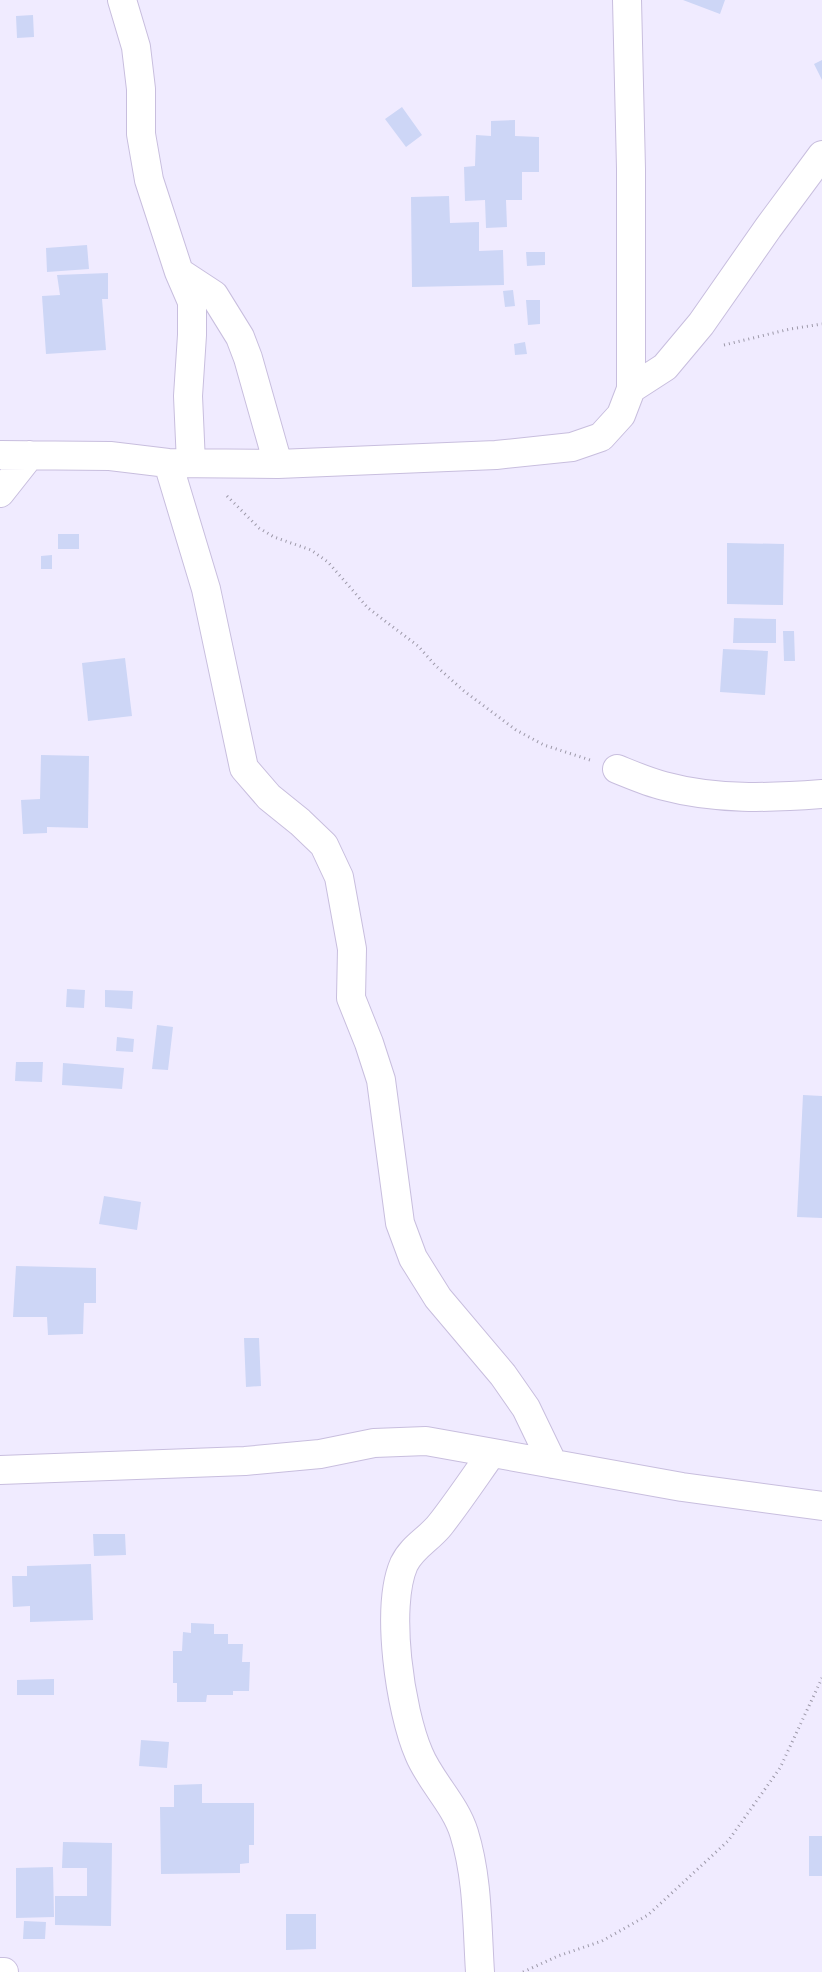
<svg xmlns="http://www.w3.org/2000/svg" width="822" height="1972" font-family="Poppins,sans-serif">
<style>
.building{fill:#cdd6f6}
.lines{fill:none;stroke-linecap:round;stroke-linejoin:round}
.street-casing{stroke:#c8bede;stroke-width:30}
.path{stroke:#9d99a9;stroke-width:3;stroke-dasharray:1 4;stroke-linecap:butt}
.street{stroke:#fff;stroke-width:28}
</style>
<rect width="100%" height="100%" fill="#f0ebff"/>
<path class="building" d="M683,0h42l-5,14z
M33,15l1,22 -17,1 -1,-22z
M822,60v20l-8,-16z
M402,107l20,28 -16,12 -21,-28z
M515,120v16l24,1v35h-17v28h-16l1,27 -21,1 -1,-28 -20,1 -1,-34 11,-1 1,-31 15,1v-15z
M449,196l1,27 29,-1v29l24,-1 1,35 -92,2 -1,-90z
M87,245l2,24 -42,3 -1,-24z
M526,252h19v13l-18,1z
M108,273v26h-6l4,51 -60,4 -4,-58 18,-1 -3,-20z
M513,290l2,16 -10,1 -2,-16z
M526,300h14v24l-12,1z
M525,342l2,12 -12,1 -1,-11z
M58,534h21v15h-21z
M727,543l57,1 -1,61 -56,-1z
M52,555v14h-11v-13z
M734,618l42,1v24h-43z
M783,631h11l1,30h-11z
M723,649l45,2 -3,44 -45,-3z
M125,658l7,58 -44,5 -6,-58z
M41,755l48,1 -1,72 -41,-1v6l-24,1 -2,-34 19,-1z
M67,989l18,1 -1,18 -18,-1z
M105,990l28,1 -1,18 -27,-2z
M157,1025l16,2 -5,43 -16,-1z
M117,1037l17,2 -1,13 -17,-1z
M16,1062h27l-1,20 -27,-1z
M63,1063l61,5 -2,21 -60,-4z
M803,1095l19,1v122l-25,-1z
M104,1196l37,6 -4,28 -38,-6z
M16,1266l80,2v35h-12l-1,31 -35,1 -1,-18h-34z
M244,1338h15l2,48 -15,1z
M93,1534h32l1,21 -32,1z
M91,1564l2,56 -63,2v-16l-17,1 -1,-31h15v-10z
M191,1623l23,1v10h14v10h15l-1,18h8l-1,29h-16v4h-26l-1,7h-29v-19h-4v-32h9l1,-19 8,1z
M54,1679v16h-37v-15z
M141,1740l28,2 -2,26 -28,-2z
M202,1784v19h52v42h-5v18l-9,1v9l-79,1 -1,-67h14v-22z
M809,1836h13v40h-13z
M63,1842l49,1 -1,83 -56,-1v-29h32v-28h-25z
M53,1867l1,50 -38,1v-50z
M286,1914h30v35l-30,1z
M24,1921l22,1 -1,17h-22z"/>
<g class="lines">
<defs>
<path id="street" d="M122,0l14,47 5,42v45l8,46 30,92 13,30v33l-4,61 3,67
M179,272l35,23 26,42 8,21 30,106
M631,389l34,-22 36,-43 67,-96 54,-73
M0,455l110,1 58,7 110,1 218,-9 76,-8 29,-10 20,-22 10,-26v-220l-4,-169
M168,463l38,126 38,179 25,29 31,25 24,23 15,32 13,72 -1,49 18,45 12,37 19,143 13,35 25,40 65,77 23,33 27,56
M0,493l30,-38
M617,769c15,6 31,13 47,17 52,14 105,12 158,8
M0,1470l245,-9 75,-7 54,-11 52,-2 256,46 140,19
M0,1972h4
M480,1972c-3,-46 -2,-94 -16,-139 -9,-29 -34,-52 -45,-79 -19,-44 -34,-147 -15,-190 8,-17 25,-25 36,-39 18,-23 34,-47 51,-71"/>
</defs>
<use href="#street" class="street-casing"/>
<path class="path" d="M724,345l66,-16 32,-5
M227,496l32,32 15,9 37,13 17,12 40,46 50,38 18,20 28,25 52,39 28,15 46,15
M523,1972l35,-16 44,-15 46,-26 80,-74 52,-73 42,-90"/>
<use href="#street" class="street"/>
</g>
</svg>
